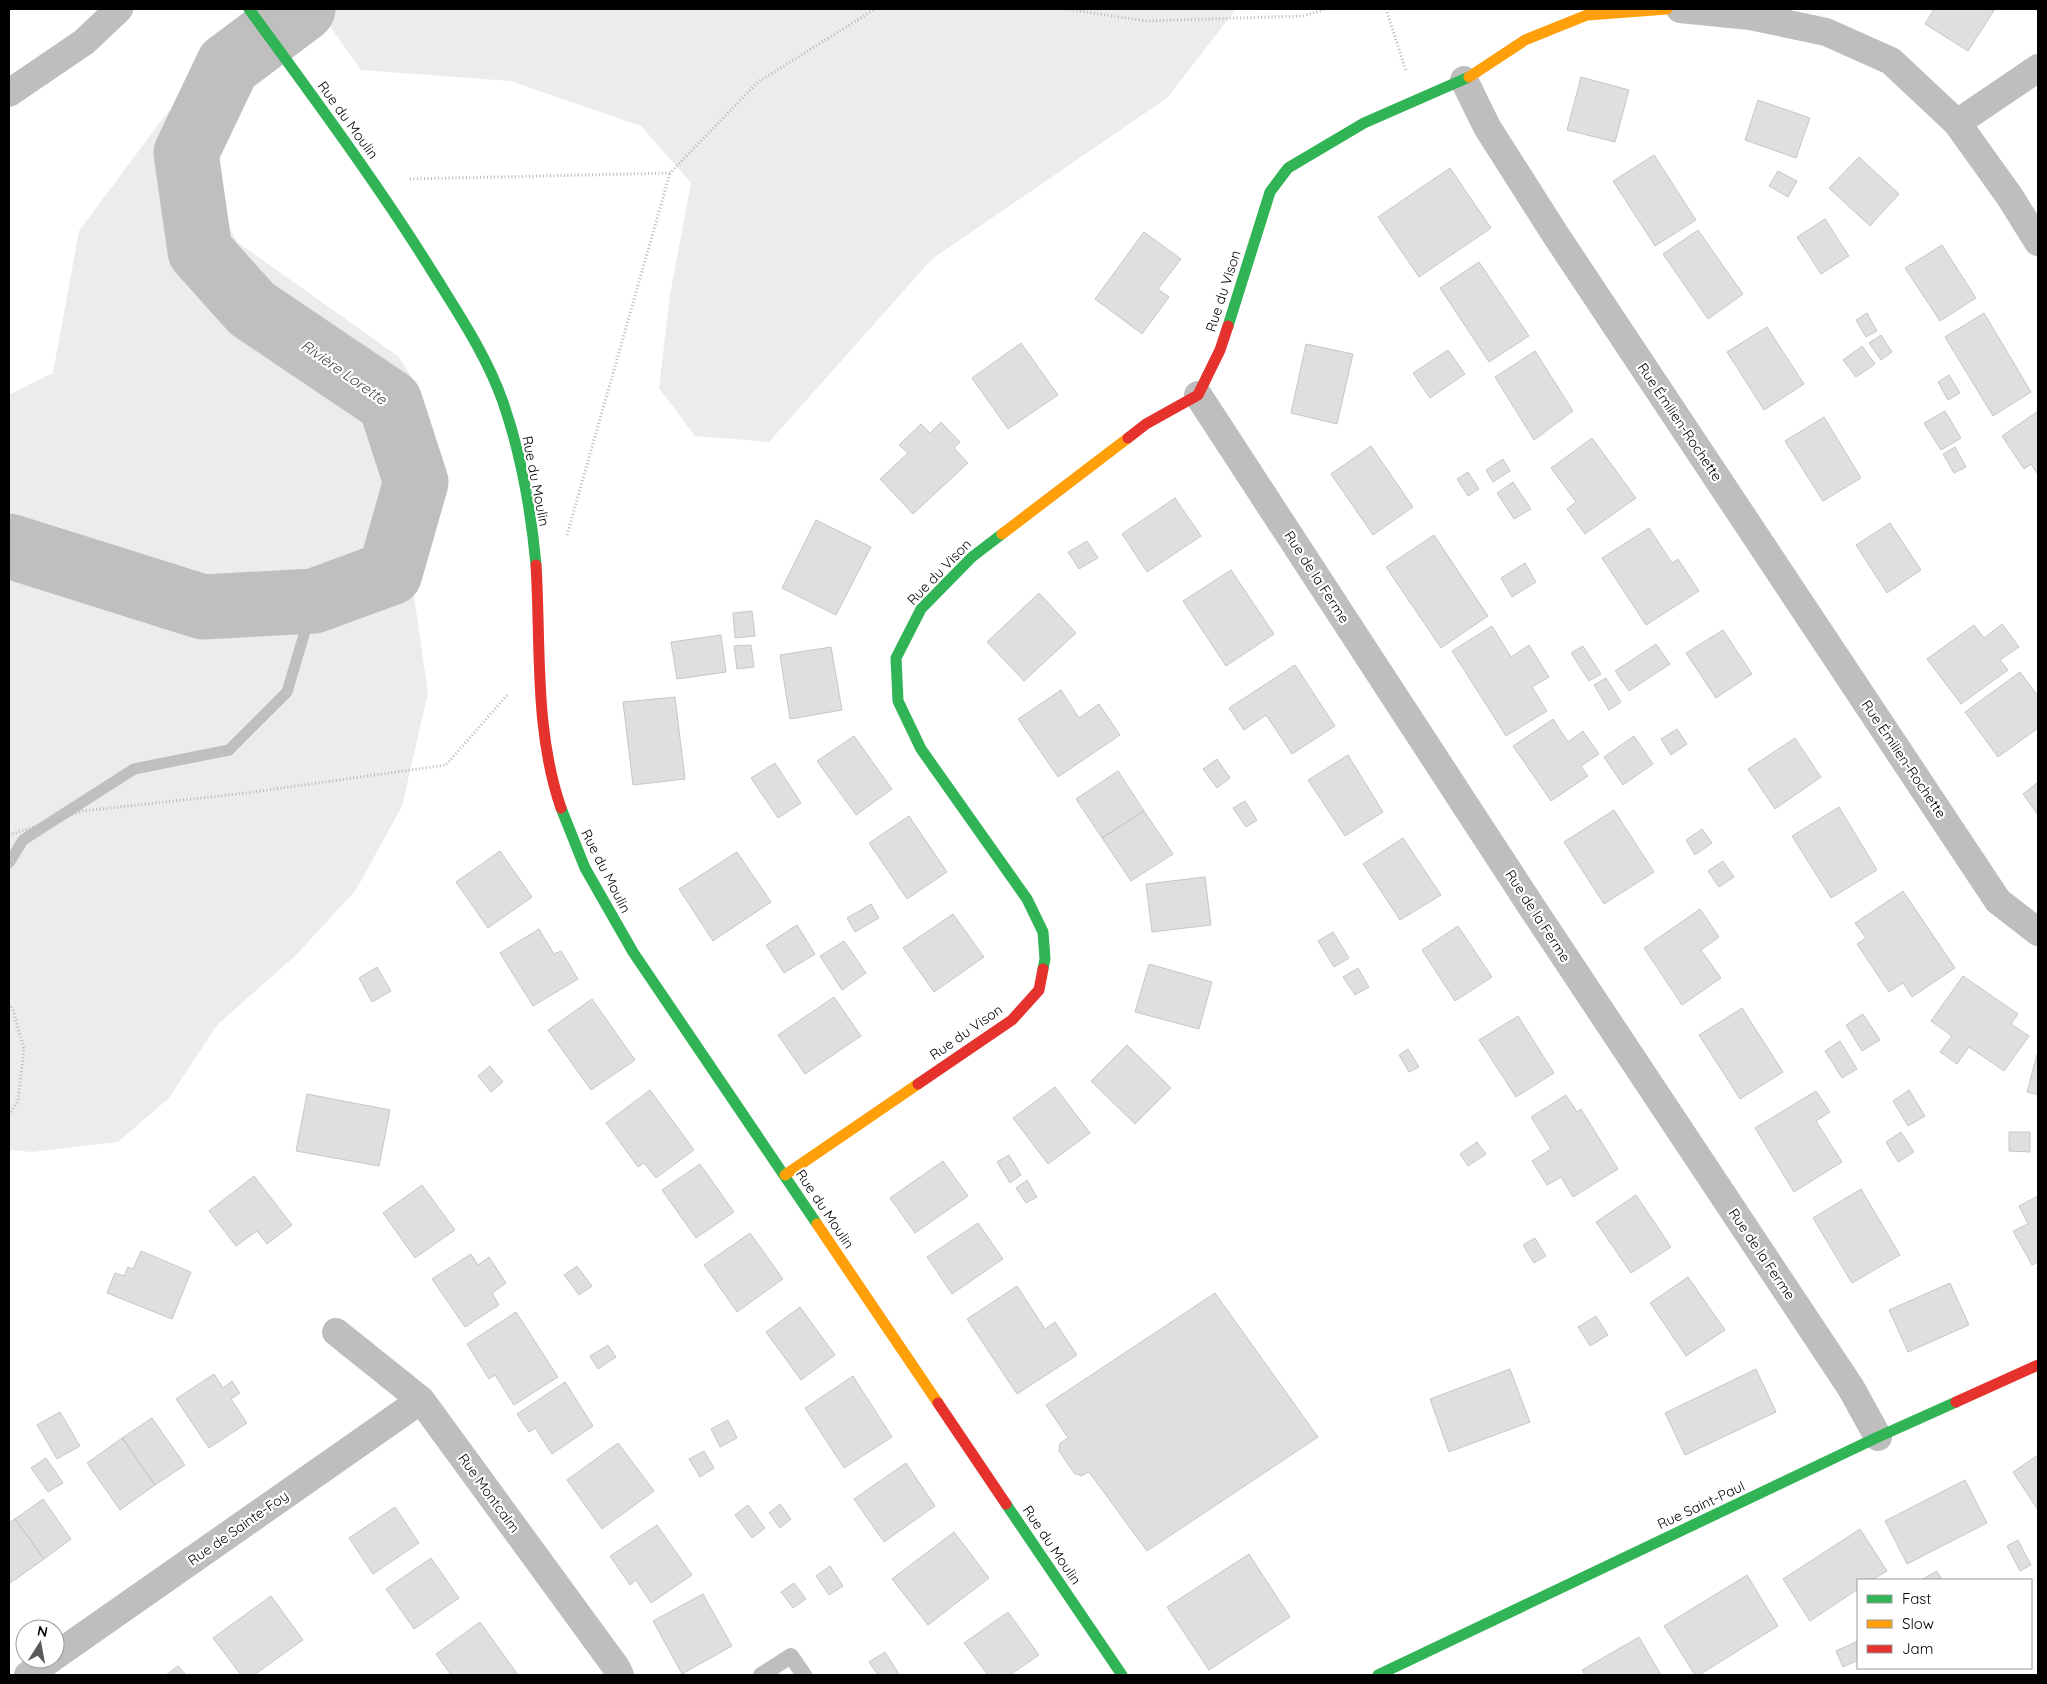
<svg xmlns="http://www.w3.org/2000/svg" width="2047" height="1684" font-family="Quicksand,sans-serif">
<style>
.green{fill:#ececec}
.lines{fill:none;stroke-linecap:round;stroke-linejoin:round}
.stream{stroke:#bfbfbf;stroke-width:11}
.river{stroke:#bfbfbf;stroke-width:65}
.building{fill:#dfdfdf;stroke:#c7c7c7}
.path{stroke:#b9b9b9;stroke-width:3;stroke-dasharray:1 2.5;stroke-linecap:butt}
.lane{stroke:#bebebe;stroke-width:16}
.street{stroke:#bebebe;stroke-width:28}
.fast{stroke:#30b455;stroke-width:11}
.slow{stroke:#ff9f0a;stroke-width:11}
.jam{stroke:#e5322d;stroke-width:11}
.labels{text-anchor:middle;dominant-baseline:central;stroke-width:4.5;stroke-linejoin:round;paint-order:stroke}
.street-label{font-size:14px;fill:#000;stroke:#fff}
.water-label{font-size:15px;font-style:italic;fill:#444;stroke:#fff}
</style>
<rect width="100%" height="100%" fill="#fff"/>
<path class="green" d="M318,9h918l-69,89 -235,161 -163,183 -74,-6 -36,-48 11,-93 21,-112 -50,-57 -131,-45 -149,-11z
M169,110l68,132 162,115 19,31 -10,166 20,139 -26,113 -46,84 -60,65 -79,70 -48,73 -51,44 -86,10 -23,-2v-755l44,-22 26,-142z"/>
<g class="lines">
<path class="stream" d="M9,863l14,-23 111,-71 95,-19 58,-58 27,-91"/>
<path class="river" d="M9,546l194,61 111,-6 76,-28 26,-91 -26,-80 -138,-93 -52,-58 -14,-98 42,-88 75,-56"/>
</g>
<path class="building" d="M1934,9h61l-27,42 -43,-27z
M1581,77l48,13 -14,52 -48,-12z
M1758,100l52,18 -14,40 -51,-18z
M1654,155l42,65 -41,26 -42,-65z
M1859,157l40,37 -29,32 -41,-38z
M1450,168l41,60 -72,49 -41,-60z
M1778,171l19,10 -9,16 -19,-11z
M1825,219l24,37 -28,18 -24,-37z
M1698,230l45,64 -35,25 -45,-65z
M1144,232l37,27 -23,30 11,8 -27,37 -47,-35z
M1942,245l34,53 -36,23 -35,-53z
M1479,262l50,74 -40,26 -49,-74z
M1867,313l10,18 -11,6 -10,-17z
M1984,313l47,79 -38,24 -48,-79z
M1767,327l37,57 -40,26 -37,-58z
M1881,335l11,17 -11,8 -12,-17z
M1021,343l37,52 -50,34 -36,-51z
M1306,344l47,10 -16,70 -46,-11z
M1862,346l13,18 -19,13 -13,-17z
M1448,350l17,24 -35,24 -17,-25z
M1535,351l38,60 -39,29 -39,-63z
M1949,375l11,18 -12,7 -10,-18z
M1945,411l16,27 -20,12 -17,-27z
M2038,411v64l-7,-11 -7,5 -22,-33z
M1824,417l37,61 -38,23 -38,-60z
M941,422l19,20 -6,6 14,15 -55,51 -33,-35 28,-26 -9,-8 22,-21 9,9z
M1592,438l44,60 -51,36 -18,-25 9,-7 -25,-34z
M1371,446l42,61 -40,28 -42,-61z
M1955,447l11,20 -12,6 -11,-19z
M1503,459l7,12 -17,11 -7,-12z
M1468,472l11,17 -11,7 -11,-17z
M1513,482l18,27 -17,10 -17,-26z
M1175,498l26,38 -54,36 -25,-38z
M816,520l55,27 -35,68 -54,-27z
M1890,523l31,47 -34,23 -31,-48z
M1649,528l23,35 6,-4 21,32 -53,34 -44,-67z
M1434,535l54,81 -47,32 -55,-81z
M1087,541l11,17 -19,11 -11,-17z
M1525,563l11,19 -24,15 -11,-19z
M1231,570l43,64 -48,32 -43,-65z
M1039,593l37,40 -52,48 -37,-39z
M752,611l3,25 -20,2 -2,-25z
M2002,624l17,23 -19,13 8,10 -47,34 -34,-45 47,-34 10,13z
M1492,626l19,31 18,-12 20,32 -17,10 15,24 -41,25 -54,-85z
M1723,630l29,44 -36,24 -30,-45z
M721,635l5,37 -49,7 -6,-37z
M1656,644l14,20 -41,27 -14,-20z
M751,645l3,22 -17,2 -3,-23z
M1583,646l18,28 -12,7 -18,-28z
M831,647l11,63 -52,9 -10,-64z
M1295,665l40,61 -43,28 -26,-39 -22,15 -15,-22z
M2020,672l18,24v32l-40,29 -33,-45z
M1606,678l15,24 -12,8 -15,-25z
M1061,690l18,28 20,-14 21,31 -62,42 -40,-58z
M675,697l10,82 -52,6 -10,-83z
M1553,719l15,23 15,-11 16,23 -18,12 7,10 -37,25 -38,-55z
M1677,729l10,15 -16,11 -10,-16z
M854,736l38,53 -36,26 -39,-54z
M1634,736l19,28 -30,21 -19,-28z
M1795,738l26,39 -46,32 -27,-40z
M1348,755l35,57 -38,24 -37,-56z
M1217,759l13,19 -13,10 -14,-19z
M775,763l26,40 -23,15 -27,-40z
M1118,771l26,40 -42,27 -26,-39z
M2038,782v33l-15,-21z
M1245,801l12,19 -11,7 -13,-19z
M1839,807l38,63 -46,28 -39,-62z
M1614,810l40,62 -50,32 -40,-62z
M1144,811l29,43 -42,27 -29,-43z
M909,816l38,56 -40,27 -38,-56z
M1702,829l10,14 -17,12 -9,-15z
M1403,838l38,57 -41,25 -37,-56z
M500,851l32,46 -44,31 -32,-46z
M737,852l34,50 -58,39 -34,-52z
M1723,861l11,16 -15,10 -11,-16z
M1205,877l6,48 -59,7 -6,-48z
M1903,891l52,77 -43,29 -9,-14 -14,9 -32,-48 9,-6 -11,-15z
M871,904l8,14 -24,14 -8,-14z
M1700,909l19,28 -18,13 20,28 -39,27 -38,-57z
M953,914l31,43 -50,35 -31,-44z
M797,925l18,29 -31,19 -18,-28z
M1458,926l34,51 -37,24 -33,-51z
M539,929l15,25 7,-3 17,28 -45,27 -33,-53z
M1333,932l16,26 -15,9 -16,-26z
M844,941l22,32 -24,17 -22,-34z
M1149,964l63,18 -13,47 -64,-17z
M377,967l14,24 -19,11 -13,-24z
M1358,968l11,19 -14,8 -12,-18z
M1963,976l55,38 -7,10 18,12 -25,35 -35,-24 -12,17 -17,-12 12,-16 -21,-15z
M834,997l27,39 -56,38 -27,-39z
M592,999l43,61 -44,30 -43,-60z
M1742,1008l41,64 -43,27 -41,-64z
M1863,1014l17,26 -18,11 -16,-26z
M1518,1016l36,57 -38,24 -37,-57z
M1840,1041l17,28 -15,9 -17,-27z
M1127,1045l44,43 -36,36 -44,-43z
M1408,1049l11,18 -10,5 -10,-17z
M2038,1051v44l-11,-3z
M490,1066l13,16 -12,10 -13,-16z
M1055,1087l35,46 -42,31 -35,-46z
M650,1090l44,60 -38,28 -12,-15 -6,4 -32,-44z
M1909,1090l16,26 -17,10 -15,-25z
M1816,1091l14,21 -14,9 26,41 -48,30 -39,-64z
M307,1094l83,16 -11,56 -83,-15z
M1566,1095l11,17 4,-3 37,60 -45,28 -12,-20 -14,8 -15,-24 19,-12 -20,-32z
M1901,1132l13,20 -16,10 -12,-20z
M2009,1132h21v20l-21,-1z
M1477,1142l9,12 -18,12 -8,-12z
M1009,1155l12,20 -11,8 -13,-21z
M943,1161l25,35 -53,37 -25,-35z
M700,1164l34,48 -38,26 -34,-48z
M254,1176l38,49 -25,19 -10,-13 -21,15 -27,-35z
M1027,1180l10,17 -11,6 -10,-15z
M422,1185l33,45 -40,28 -32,-45z
M1861,1189l39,66 -48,28 -39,-65z
M1636,1195l35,52 -40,26 -35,-51z
M2038,1196v66l-6,3 -19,-34 15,-7 -9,-18z
M978,1223l25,36 -51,35 -25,-37z
M750,1233l33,46 -46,33 -33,-47z
M1535,1238l11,18 -12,7 -11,-18z
M141,1251l50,21 -19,47 -65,-26 8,-20 9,3 4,-9 5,2z
M471,1254l7,11 11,-8 17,26 -14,10 7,12 -34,22 -33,-48z
M577,1266l15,20 -13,9 -15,-20z
M1688,1277l37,53 -39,26 -36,-53z
M1950,1283l19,42 -61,27 -19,-42z
M1017,1286l28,43 10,-7 22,33 -60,39 -50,-75z
M1215,1293l103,144 -171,114 -58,-79 -8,4 -7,-3 -15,-22 1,-8 8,-5 -22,-33z
M800,1307l35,48 -34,25 -35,-48z
M516,1312l42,65 -44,28 -19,-30 -6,4 -22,-35z
M1596,1316l12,19 -18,11 -12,-19z
M608,1345l8,12 -18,12 -8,-13z
M1510,1369l20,53 -81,30 -19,-53z
M1756,1369l20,43 -91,43 -20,-42z
M214,1374l9,14 9,-7 8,12 -9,6 16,24 -38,25 -33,-49z
M853,1376l39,61 -48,31 -39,-60z
M565,1382l28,44 -41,28 -17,-26 -6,4 -12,-18z
M60,1412l20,34 -23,13 -20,-34z
M152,1418l33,47 -30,20 -33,-47z
M728,1420l9,18 -17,9 -9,-18z
M122,1438l33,47 -35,25 -33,-47z
M618,1443l36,48 -52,38 -35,-49z
M704,1451l10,17 -14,9 -11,-18z
M2038,1455v55l-25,-38z
M46,1458l17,25 -15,9 -17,-24z
M906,1463l29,43 -51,36 -30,-43z
M1965,1480l22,43 -80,41 -22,-43z
M43,1499l28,40 -27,20 -29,-40z
M780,1504l11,15 -11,9 -11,-15z
M748,1505l17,23 -13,10 -17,-23z
M395,1507l24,36 -46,31 -24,-36z
M15,1519l29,40 -35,25v-61z
M657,1525l35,50 -41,28 -15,-23 -6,5 -20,-29z
M1860,1529l27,42 -15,9h-14v9l-48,32 -27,-42z
M954,1532l35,46 -61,47 -36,-46z
M2018,1540l13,25 -11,6 -13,-25z
M1249,1554l41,63 -81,53 -42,-63z
M431,1558l28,40 -45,31 -28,-40z
M830,1566l13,20 -14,9 -13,-19z
M1937,1571l5,9h-21z
M1747,1575l31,51 -79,49h-4l-31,-49z
M794,1583l12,16 -13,9 -12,-16z
M703,1594l29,52 -50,28 -29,-53z
M271,1596l32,44 -49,35h-13l-28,-37z
M1008,1612l31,43 -29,20h-22l-24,-32z
M480,1622l38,53h-67l-15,-21z
M1639,1637l22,38h-76l-3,-5z
M1858,1641v19l-15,7 -7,-16z
M885,1652l14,22 -2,1h-19l-9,-13z
M178,1666l8,9h-20z"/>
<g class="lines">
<path class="path" d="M1066,9l80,12 157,-5 23,-7
M1386,9l20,62
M410,179l260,-6 88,-91 117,-73
M567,535l103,-362
M9,835l74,-24 163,-18 200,-28 62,-71
M9,1004l4,6 11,39 -6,52 -9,14"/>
<path class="lane" d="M761,1675l30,-19 13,19"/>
<path class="street" d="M1680,9l70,7 76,16 65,29 66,62 53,74 28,45
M1464,80l23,47 68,107 443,667 40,31
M9,93l75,-51 35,-33
M1957,123l81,-55
M1198,395l335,514 318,479 27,49
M336,1332l85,68 195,267 4,8
M55,1656l366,-256
M28,1675l23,-16"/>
<path class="fast" d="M249,9c64,88 129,175 186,267 25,40 52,81 68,126 18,52 28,108 33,163
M1228,326l42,-134 18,-24 76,-45 105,-46
M1002,534l-30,23 -51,52 -25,49 2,43 23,48 106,150 16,33 2,27 -2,10
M561,808l24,60 48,84 184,272
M1006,1504l116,171
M1378,1675l500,-238 78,-35"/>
<path class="slow" d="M1469,77l56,-37 62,-25 80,-6
M1002,534l126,-96
M785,1175l133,-91
M817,1224l121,179"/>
<path class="jam" d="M1128,438l18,-14 52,-29 22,-45 8,-24
M536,565c5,81 -2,165 25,243
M918,1084l94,-64 27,-30 4,-21
M1956,1402l82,-37
M938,1403l68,101"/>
</g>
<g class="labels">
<g class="street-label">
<text transform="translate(348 120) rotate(54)">Rue du Moulin</text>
<text transform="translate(1223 291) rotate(-72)">Rue du Vison</text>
<text transform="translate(1680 422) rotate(56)">Rue Émilien-Rochette</text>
<text transform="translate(536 481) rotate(79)">Rue du Moulin</text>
<text transform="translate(939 572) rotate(-46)">Rue du Vison</text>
<text transform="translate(1317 577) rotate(57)">Rue de la Ferme</text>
<text transform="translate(1904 759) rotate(56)">Rue Émilien-Rochette</text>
<text transform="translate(606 871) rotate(63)">Rue du Moulin</text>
<text transform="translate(1538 916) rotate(57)">Rue de la Ferme</text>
<text transform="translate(966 1032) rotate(-35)">Rue du Vison</text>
<text transform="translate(825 1209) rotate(56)">Rue du Moulin</text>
<text transform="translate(1762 1254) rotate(56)">Rue de la Ferme</text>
<text transform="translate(489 1493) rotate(54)">Rue Montcalm</text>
<text transform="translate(1701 1505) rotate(-25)">Rue Saint-Paul</text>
<text transform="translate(238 1528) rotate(-35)">Rue de Sainte-Foy</text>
<text transform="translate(1052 1545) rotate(56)">Rue du Moulin</text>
</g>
<g class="water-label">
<text transform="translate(344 372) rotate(35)">Rivière Lorette</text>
</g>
</g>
<rect width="2047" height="1684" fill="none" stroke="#000000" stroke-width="20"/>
<rect x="1857" y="1579" width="175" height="90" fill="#ffffff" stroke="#999999"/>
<rect x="1867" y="1595" width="25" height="8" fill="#30b455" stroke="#999999"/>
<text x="1902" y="1604" font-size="15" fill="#000000">Fast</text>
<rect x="1867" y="1620" width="25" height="8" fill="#ff9f0a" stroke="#999999"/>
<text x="1902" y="1629" font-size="15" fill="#000000">Slow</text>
<rect x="1867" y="1645" width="25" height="8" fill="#e5322d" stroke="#999999"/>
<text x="1902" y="1654" font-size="15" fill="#000000">Jam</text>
<g transform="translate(40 1644) rotate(11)"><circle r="24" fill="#ffffff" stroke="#999999"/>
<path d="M0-4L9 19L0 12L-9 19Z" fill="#595959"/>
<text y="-8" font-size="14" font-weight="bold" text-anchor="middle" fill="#000000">N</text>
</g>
</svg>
